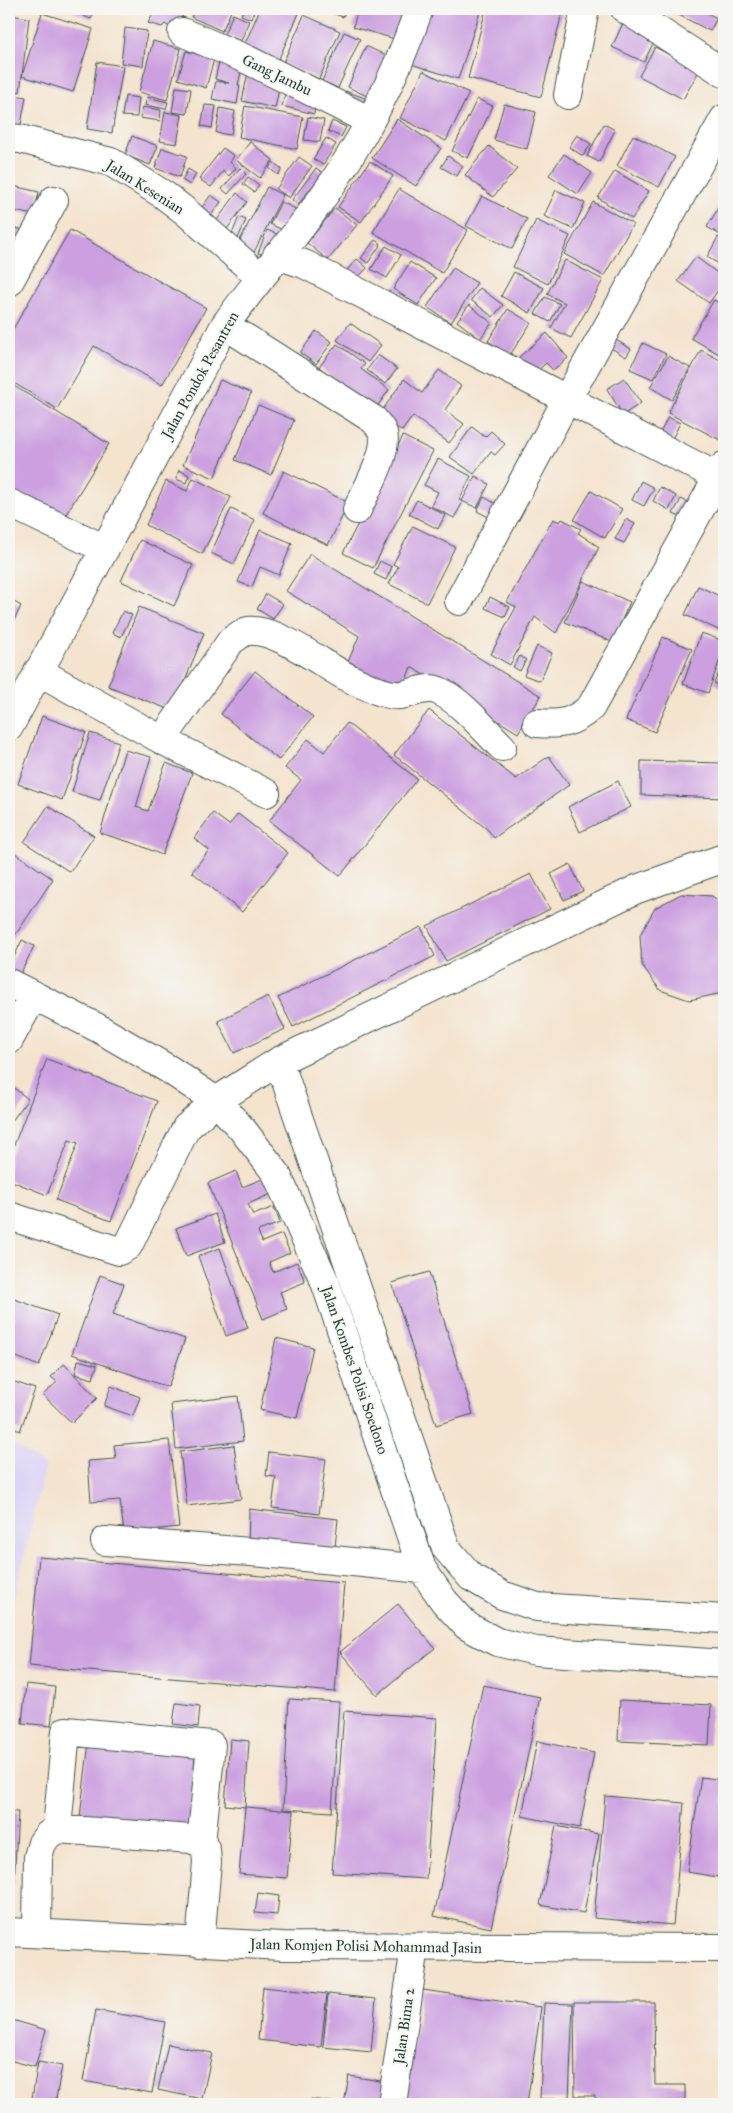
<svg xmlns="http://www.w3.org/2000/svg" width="733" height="2113" font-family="'IM FELL Great Primer',serif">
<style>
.built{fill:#ded5f6}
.building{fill:#cca0e0}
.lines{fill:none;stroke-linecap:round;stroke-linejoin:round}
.minor-casing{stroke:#3f564b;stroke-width:30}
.major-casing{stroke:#3f564b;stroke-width:30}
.minor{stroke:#fff;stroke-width:28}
.major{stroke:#fff;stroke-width:28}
.labels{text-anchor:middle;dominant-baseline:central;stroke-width:4;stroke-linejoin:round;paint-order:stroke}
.street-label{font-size:15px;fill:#1f3d34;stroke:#f6f6f2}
</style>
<rect width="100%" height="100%" fill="#f6f6f2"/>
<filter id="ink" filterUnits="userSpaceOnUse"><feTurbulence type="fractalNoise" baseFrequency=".02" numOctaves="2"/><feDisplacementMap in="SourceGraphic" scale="10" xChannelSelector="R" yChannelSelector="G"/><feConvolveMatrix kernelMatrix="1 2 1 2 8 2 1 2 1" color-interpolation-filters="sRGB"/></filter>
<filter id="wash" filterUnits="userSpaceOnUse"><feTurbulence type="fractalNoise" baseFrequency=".0096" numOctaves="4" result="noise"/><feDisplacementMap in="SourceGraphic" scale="20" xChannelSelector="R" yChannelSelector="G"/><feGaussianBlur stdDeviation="1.12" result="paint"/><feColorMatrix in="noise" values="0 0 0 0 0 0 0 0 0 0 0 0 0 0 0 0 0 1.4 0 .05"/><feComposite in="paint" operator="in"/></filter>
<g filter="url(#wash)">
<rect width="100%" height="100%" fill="#f4e3cd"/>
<path class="built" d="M9,1441l36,25 -36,155z"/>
<g id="blocks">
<path class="building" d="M67,9h29l-5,10z
M156,9h24l-3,4 12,8 -10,13 -14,-10 -3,3 -14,-4z
M195,9h37l-10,22 -31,-14z
M244,9h11l-4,10 -10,-4z
M260,9h34l6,2 -23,52 -34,-15z
M321,9h25l-3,8z
M358,9h46l-9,30 -42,-12z
M426,9h55l-23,70 -50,-16z
M486,9h77l-22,88 -73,-19z
M677,9h22l18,9 -7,13 -35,-18z
M42,13l51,16 -20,63 -51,-16z
M233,14l16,7 -8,20 -17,-7z
M11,15l18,3 -9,74 -11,-2v-55z
M304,15l36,16 -21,48 -36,-16z
M624,21l32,16 -12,25 -32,-15z
M125,28l22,3 -4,35 -22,-3z
M344,32l16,7 -22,49 -16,-7z
M153,41l28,8 -14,51 -28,-8z
M366,46l23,11 -18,41 -23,-11z
M655,47l44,24 -16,28 -44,-23z
M186,51l28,8 -8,29 -28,-9z
M221,54l23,5 -6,26h2l-3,19 -25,-5 4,-18 13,2 -14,-4z
M97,62l26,4 -11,67 -25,-4z
M423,71l46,22 -23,48 -46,-23z
M248,72l33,7 -6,29 -33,-7z
M176,87l15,2 -4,25 -15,-2z
M286,90l31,7 -3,17 -32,-8z
M345,91l20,7 -5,12 -20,-7z
M9,94l17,3 -6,33 -11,-1z
M125,96l14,2 -2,19 -15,-1z
M147,97l21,5 -2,7 -21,-4z
M477,99l16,7 -25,52 -16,-7z
M504,104l32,8 -9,37 -33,-9z
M205,105l11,1 -4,22 -11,-2z
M245,106l58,11 -6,32 -58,-12z
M143,107l18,3 -1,11 -20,-3z
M220,108l15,3 -4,24 -15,-2z
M165,112l17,3 -5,29 -17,-3z
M308,117l16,3 -4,22 -16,-2z
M397,119l44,29 -25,38 -44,-28z
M332,121l14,6 -5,10 -13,-6z
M604,124l11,6 -16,32 -12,-6z
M577,135l14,9 -8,12 -14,-9z
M633,135l42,22 -16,30 -42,-21z
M132,136l26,10 -8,19 -25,-10z
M326,138l10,6 -13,21 -10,-6z
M250,142l23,18 -13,18 -24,-18z
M489,146l28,23 -24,28 -28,-22z
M162,148l25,8 -7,21 -25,-9z
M223,148l11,8 -4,6 6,6 -7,8 -6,-5 -12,16 -12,-8z
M564,154l28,19 -14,21 -29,-19z
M448,156l15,10 -6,10 -16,-9z
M299,157l13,9 -23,32 -13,-9z
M370,161l23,15 -32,46 -23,-15z
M273,162l9,7 -4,6 -9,-7z
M240,168l6,6 -18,20 -6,-5z
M316,168l7,5 -25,32 -6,-5z
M188,169l8,5 -6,11 -8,-5z
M615,171l34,20 -17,28 -34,-21z
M248,177l11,8 -5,7 -11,-8z
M9,185l30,7 -5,23 -25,-5z
M267,187l16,8 -31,61 -16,-8z
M399,189l69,41 -26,43 -69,-41z
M556,190l29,13 -12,26 -29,-13z
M237,193l10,9 -20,27 -10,-9z
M211,195l10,7 -12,16 -10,-7z
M482,196l45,23 -15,30 -46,-23z
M724,198v39l-17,-10z
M281,202l15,7 -11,22 -15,-7z
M593,202l40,22 -29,52 -40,-22z
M335,208l22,17 -29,35 -21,-17z
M239,217l7,3 -10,23 -7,-2z
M536,220l34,16 -22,48 -35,-17z
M9,226l14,4 -6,24 -8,-2z
M70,230l136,78 -44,77 -68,-39 -37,63 -48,-29v-44z
M267,230l12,5 -9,22 -12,-4z
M718,237l6,4v26l-17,-10z
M375,240l6,4 -13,19 -7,-5z
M386,246l15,9 -14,23 -16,-9z
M696,257l28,21v4l-15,21 -31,-22z
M357,259l10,9 -11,12 -10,-9z
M565,260l38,20 -32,58 -20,-10 14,-25 -18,-9z
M410,262l26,16 -18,27 -25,-16z
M453,268l24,15 -26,40 -24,-16z
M514,272l30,16 -14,25 -29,-17z
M480,288l23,17 -10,12 -22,-17z
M545,297l15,7 -10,18 -15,-8z
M714,300l10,6v51l-33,-19z
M469,305l23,18 -12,16 -23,-18z
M508,309l23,14 -21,32 -22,-14z
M350,323l31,22 -13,17 -31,-22z
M316,331l16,11 -16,22 -16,-11z
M547,333l21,25 -15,12 -7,-7 -12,11 -15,-17z
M616,340l15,9 -5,8 -15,-9z
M643,343l23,11 -13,25 -23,-10z
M337,344l28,20 -4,5 28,21 -15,21 -55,-44z
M701,350l23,12v80l-56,-29z
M378,355l19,14 -12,15 -18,-14z
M668,356l22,12 -18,32 -22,-13z
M439,370l22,16 -16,24 19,14 -15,19 -36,-27 -11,15 -23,-16 25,-36 18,14z
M624,378l17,25 -18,12 -16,-26z
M220,380l31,13 -37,85 -31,-13z
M9,383l100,61 -49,80 -51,-31z
M258,405l36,15 -23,55 -36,-15z
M668,417l12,6 -11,22 -12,-6z
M472,427l13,10 6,-6 14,13 -10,11 -4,-3 -17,22 -24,-17z
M403,436l30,15 -60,117 -30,-15z
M438,459l33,17 -12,24 4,2 -9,16 -23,-12 7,-14 -14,-7z
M179,470l10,5 -3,8 -10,-4z
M284,471l65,32 -21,42 -65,-32z
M475,476l14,8 -12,24 -15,-7z
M193,478l38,19 -29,57 -56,-29 20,-44 21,10z
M641,481l13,7 -10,18 -12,-6z
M660,487l16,9 -7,14 -16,-9z
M591,491l31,18 -17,29 -31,-18z
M484,497l16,9 -6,14 -17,-9z
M681,499l18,8 -7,15 -19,-8z
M417,500l28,15 -7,14 -29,-15z
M231,509l24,11 -21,44 -23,-11z
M553,519l7,3 2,-3 19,10 -3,4 21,14 -43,86 -21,-16 -25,48 -19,-11 25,-47 -9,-5z
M626,519l9,5 -11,19 -9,-4z
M413,526l42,21 -28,56 -38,-19 9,-17 -5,-3z
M260,530l32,13 -13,32 -19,-8 -8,20 -14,-5z
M140,540l53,25 -19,41 -53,-25z
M310,554l231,142 -23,37 -107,-66 -10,25 -56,-23 14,-33 -73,-45z
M380,561l12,6 -6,13 -12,-6z
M583,581l47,21 -18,40 -47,-20z
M698,586l26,12v26l-3,7 -36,-16z
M266,594l17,10 -10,15 -16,-10z
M490,597l20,10 -5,10 -20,-9z
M9,599l12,7 -12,24z
M139,607l65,26 -31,78 -65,-25z
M123,611l9,4 -11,22 -9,-4z
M701,633l23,8v7l-16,45 -25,-9z
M663,637l29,12 -37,83 -29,-12z
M537,646l15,7 -12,28 -16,-6z
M520,656l6,4 -6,11 -7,-4z
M724,661v27l-10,-5z
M255,671l58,46 -34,43 -58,-46z
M429,710l87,69 33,-23 20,29 -75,53 -6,-8 -94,-75z
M42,716l44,16 -24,68 -44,-16z
M347,723l70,56 -77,97 -71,-55 32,-41 -16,-12 23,-29 16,13z
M90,733l29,9 -19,58 -28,-8z
M125,750l26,7 -15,50 12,4 18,-48 26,10 -30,82 -26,-11 -36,-11z
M641,761l83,2v35l-83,-3z
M618,781l13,26 -51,25 -12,-25z
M48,806l46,30 -24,36 -46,-30z
M213,813l16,12 9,-11 50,39 -46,59 -50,-40 17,-22 -15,-12z
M9,849l44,30 -41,61 -3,-3z
M570,864l13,27 -19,9 -13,-26z
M531,874l19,35 -104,52 -19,-35z
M681,894l31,2 12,9v83l-6,6 -29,6 -29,-10 -18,-25 -2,-30 15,-27z
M421,927l14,29 -142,71 -15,-29z
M22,940l12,6 -15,31 -10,-5v-4z
M268,996l17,33 -51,24 -16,-32z
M47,1059l110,42 -46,120 -55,-21 22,-57 -9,-3 -22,55 -38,-15v-22z
M9,1084l19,15 -19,26z
M236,1171l6,16 23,-9 6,16 -23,10 5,11 21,-8 6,16 -22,8 4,11 20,-8 8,19 -21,9 4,10 24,-10 8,20 -25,10 7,17 -24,10 -55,-136z
M215,1214l10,28 -39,14 -10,-28z
M220,1248l28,80 -22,8 -28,-80z
M429,1272l44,142 -37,11 -44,-142z
M100,1275l24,9 -11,30 72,25 -17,48 -96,-33z
M9,1297l49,18 -19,51 -30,-12z
M276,1338l37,9 -16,71 -37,-8z
M78,1360l19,5 -4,14 -18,-5z
M64,1364l33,34 -25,25 -29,-28 14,-13 -6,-5z
M9,1380l26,9 -15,42 -11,-5z
M111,1386l29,11 -7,19 -29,-10z
M238,1396l5,45 -67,8 -5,-45z
M169,1440l10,87 -55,6 -4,-33 -29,2 -3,-41 28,-2 -2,-14z
M234,1445l7,54 -54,7 -7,-54z
M269,1452l57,7 -7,55 -47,-6 4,-31 -10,-1z
M249,1509l89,10 -4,37 -86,-7z
M39,1557l305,26 -9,109 -306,-26z
M398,1604l37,44 -58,47 -37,-43z
M26,1684l29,3 -4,39 -29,-3z
M483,1685l57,12 -49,231 -57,-12z
M289,1699l50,3 -7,110 -49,-3z
M620,1700l91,5 -2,40 -91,-4z
M176,1703l24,3 -2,21 -25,-3z
M344,1711l93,7 -11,161 -94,-6z
M230,1739l19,2 -4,66 -20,-2z
M89,1741l106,11 -4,76 -111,-11z
M537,1741l57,12 -14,75 -58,-12z
M701,1777l23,3v98l-37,-6z
M605,1796l79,7 -11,122 -79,-7z
M245,1807l48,4 -6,67 -48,-4z
M9,1812h9l-4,71 -5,-1z
M556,1826l43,8 -15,79 -44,-8z
M258,1893l21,3 -2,19 -22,-2z
M263,1987l64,7 -6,53 -63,-7z
M423,1990l118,17 -14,97h-124z
M328,1994l48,5 -5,53 -48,-5z
M574,2002h80l1,83h30v19h-90v-8h-20z
M544,2003l29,1 -4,95h-29z
M96,2010l69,12 -13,71 -69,-12z
M9,2019l37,11 -11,37 -26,-7z
M168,2044l44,9 -10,46 -44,-9z
M38,2062l24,4 -7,38h-24z
M349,2076l38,6 -4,22h-39z
M311,2099l26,4 -1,1h-26z"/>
</g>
</g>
<g filter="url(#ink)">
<use href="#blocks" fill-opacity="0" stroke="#3f564b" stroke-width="1"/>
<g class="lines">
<defs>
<path id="minor" d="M625,9l99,64
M182,32l66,28 122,61
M568,95l17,-86
M9,138l11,1 91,23 53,33 21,16 75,66
M277,255l27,9 414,213
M9,282l45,-82
M225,325l149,95c3,4 8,9 9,13 6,20 -18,59 -26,77
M9,503l96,46
M459,601l108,-202 157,-280
M38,671l124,69 104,53
M537,723c24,2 36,0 54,-16l133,-241
M9,727l216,-402c29,-41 63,-79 93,-121 43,-59 77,-125 101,-195
M162,740l69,-99c5,-3 11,-9 17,-10 30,-3 76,35 103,48 13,6 28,14 43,16 15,2 30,-11 45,-4 22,10 45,38 63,56
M9,983l89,45 72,42 46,31 26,28 34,44 49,109 97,287 22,32 23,25 30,16 39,9 188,13
M9,1040l25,-45
M279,1061l167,487 25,29 31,18 35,12 187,12
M9,1216l110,35 9,-5 58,-118 30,-27 63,-40 358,-172 87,-31
M105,1541l159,12 158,16
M57,1829l9,-98 145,14 -10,98
M37,1933l1,-76 4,-14 6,-8 9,-6 134,10 10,4 5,7 1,12 -7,81
M392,2104l23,-157"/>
<path id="major" d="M9,1932l274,14 441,2"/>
</defs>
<use href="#minor" class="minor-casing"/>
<use href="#major" class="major-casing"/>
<use href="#minor" class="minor"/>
<use href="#major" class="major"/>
</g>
</g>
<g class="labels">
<g class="street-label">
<text transform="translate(277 75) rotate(26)">Gang Jambu</text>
<text transform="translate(145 187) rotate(32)">Jalan Kesenian</text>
<text transform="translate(200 375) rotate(-61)">Jalan Pondok Pesantren</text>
<text transform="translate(355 1370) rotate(71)">Jalan Kombes Polisi Soedono</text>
<text transform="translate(366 1946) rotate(1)">Jalan Komjen Polisi Mohammad Jasin</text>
<text transform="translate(404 2026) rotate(-82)">Jalan Bima 2</text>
</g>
</g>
<rect width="733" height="2113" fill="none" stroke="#f6f6f2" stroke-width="30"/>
</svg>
